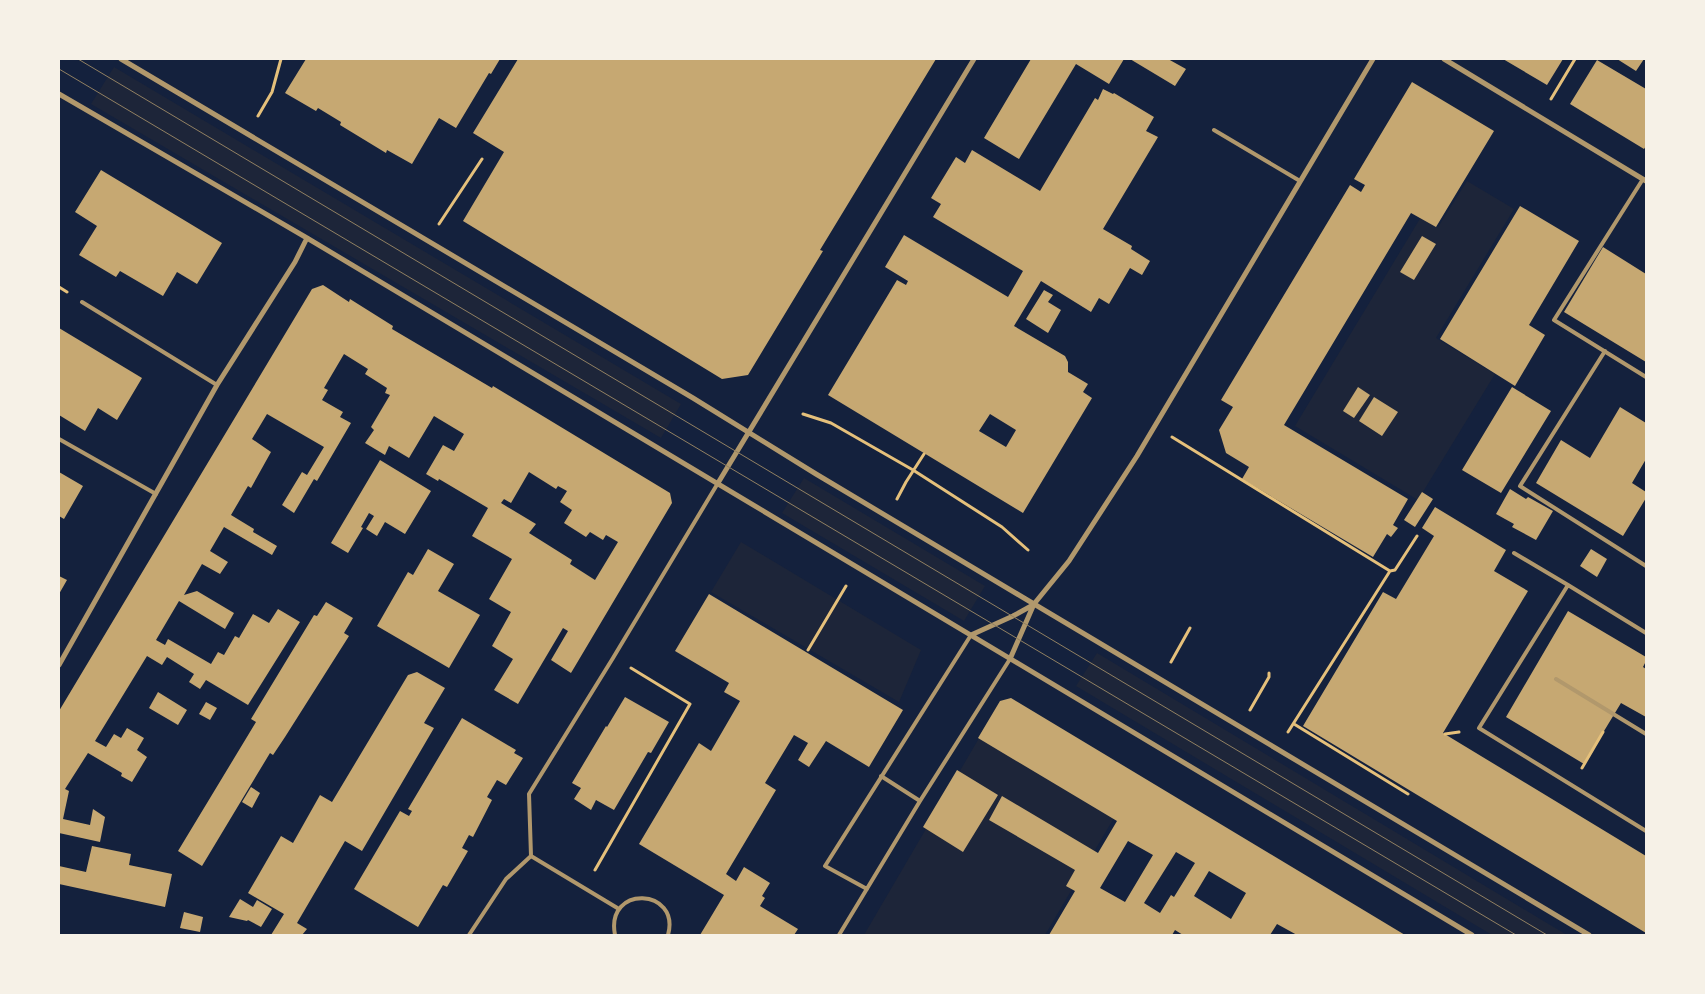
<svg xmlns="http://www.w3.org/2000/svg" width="1705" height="994" font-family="'DejaVu Sans',sans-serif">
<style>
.green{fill:#1d2539}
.building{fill:#c6a872;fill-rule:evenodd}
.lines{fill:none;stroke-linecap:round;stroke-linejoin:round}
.path{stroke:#e5c07b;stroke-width:3}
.service{stroke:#b1986c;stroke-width:4}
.minor{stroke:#b1986c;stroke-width:5}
.tram{stroke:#918062;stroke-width:1}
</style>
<rect width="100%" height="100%" fill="#14213d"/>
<path class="green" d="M114,67l567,337 -20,34 -570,-334z
M1467,181l47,28 -78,129 59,36 -77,126 -123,-74 126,-209 17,10z
M804,478l181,108 -21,35 -182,-108z
M741,542l180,108 -22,52 -188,-110z
M1097,653l470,282h-75l-416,-249z
M999,704l139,73 -93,158h-181z"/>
<path class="building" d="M306,59h194l-9,15 -2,-1 -33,55 -17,-10 -27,46 -25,-14 -1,3 -46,-28 1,-3 -23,-14 -2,3 -31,-18z
M518,59h418l-116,191 3,1 -75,124 -26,4 -259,-158 41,-69 -31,-19z
M1031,59h93l-15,25 -33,-20 -57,95 -35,-21z
M1130,59h38l18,10 -11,17z
M1503,59h60l-16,26z
M1617,59h27l-8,12z
M1597,60l49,29v57l-2,3 -74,-45z
M1412,82l82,49 -58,96 -25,-14 -127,212 124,74 -15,26 5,3 -7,9 -4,-3 -14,23 -131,-78 7,-12 -23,-14 -7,-23 14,-23 -12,-7 129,-215 11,7 4,-7 -11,-6z
M1103,89l10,5 1,-1 40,24 -8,14 12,6 -55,92 29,17 -1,3 19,12 -8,14 -12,-7 -21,36 -10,-6 -8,14 -50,-31 -27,45 51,30 3,6v10l20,12 -5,8 9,6 -69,115 -195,-118 69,-115 9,5 2,-4 -23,-14 19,-32 104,62 15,-26 -90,-54 8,-13 -10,-6 25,-41 9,6 7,-13 68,41 55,-93 3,2zM990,414l26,16 -10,17 -27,-16z
M101,170l121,73 -25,41 -20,-12 -14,24 -43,-25 -4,6 -37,-22 18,-29 -22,-14z
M1520,206l59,35 -50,84 16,10 -30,51 -75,-47z
M1422,236l14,8 -22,36 -14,-8z
M1603,247l43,27v88l-82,-50z
M323,285l26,17 1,-3 43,27 -1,3 100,59 1,-2 177,107 2,10 -101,170 -20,-13 17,-29 -5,-3 -45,76 -24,-14 19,-31 -21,-13 19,-34 -22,-13 23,-40 -40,-23 16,-28 -49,-29 -1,2 -12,-7 17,-29 11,6 10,-17 -30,-18 -25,42 -20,-12 -4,9 -20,-12 9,-13 -3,-3 19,-32 -5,-2 2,-5 -22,-14 3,-5 -24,-15 -20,34 4,2 -6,10 21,12 -3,5 11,6 -34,58 -3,-2 -20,34 -12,-8 20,-33 5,3 17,-28 -57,-33 -15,25 19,13 -20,36 -3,-2 -17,29 23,14 -1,3 24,14 -5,9 -48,-28 -14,24 18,11 -8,12 -18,-10 -18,31 13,-4 37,22 -9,16 -46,-28 -23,39 9,5 3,-6 43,25 7,-12 6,3 11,-19 4,2 14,-24 16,9 9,-14 22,13 -52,83 -42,-25 -6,9 -11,-7 5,-8 -27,-17 -5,8 -15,-9 -52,85 11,6 8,-13 7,4 6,-10 17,10 -7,12 10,7 -15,25 -11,-6 1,-3 -34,-20 -23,36 4,2 -6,28 27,6 3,-16 12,8 -5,25 -41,-9v-122l253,-422zM529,472l27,17 2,-3 9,5 -7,11 12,8 -8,13 22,14 4,-5 13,8 3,-5 12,7 -23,38 -25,-16 2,-4 -43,-27 7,-9 -35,-21 3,-4 7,4z
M1044,290l9,5 -5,7 13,8 -13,23 -22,-14z
M59,328l83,50 -25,42 -19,-12 -13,23 -26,-16z
M1358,387l12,8 -16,23 -11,-7z
M1512,387l39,24 -50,82 -39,-23z
M1374,397l24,15 -16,24 -23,-15z
M1620,407l26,16v36l-14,24 14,9v6l-23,38 -87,-53 25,-43 29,18z
M380,460l51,31 -26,43 -20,-12 -8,14 -11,-7 8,-13 -5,-3 -8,14 2,1 -15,25 -17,-10z
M59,472l24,14 -19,33 -5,-3z
M1510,489l16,10 2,-2 25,14 -17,29 -24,-13 2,-3 -18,-10z
M1422,492l11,7 -18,28 -11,-7z
M1435,507l71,43 -12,21 34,20 -85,142 203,123v77l-343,-207 80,-134 13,7 38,-63 -12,-8z
M428,549l26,15 -16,27 42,24 -31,53 -72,-42 31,-54 5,3z
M1591,549l16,10 -10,18 -17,-11z
M59,576l8,4 -8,14z
M709,594l194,116 -34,57 -43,-26 -17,26 -11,-7 10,-17 -14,-8 -29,48 11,7 -50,84 10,7 8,-14 26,16 -8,13 3,2 -5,8 38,23 -4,6h-94l24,-40 -85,-51 60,-101 12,8 29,-50 -16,-9 5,-9 -54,-32z
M326,602l27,16 -9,15 5,3 -64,101 -12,18 -3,-2 -68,113 -24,-15 78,-129 -5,-3 63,-104 3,1z
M1568,611l78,46v4l-3,6 3,2v48l-25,-14 -37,61 -78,-47z
M417,672l28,16 -21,35 10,5 -72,123 -17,-10 -48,82 10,6 -5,6h-31l13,-21 -36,-21 33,-57 12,7 27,-48 12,7 76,-127z
M158,692l29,18 -9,15 -29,-17z
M625,697l44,25 -18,31 -3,-1 -34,58 -18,-10 -5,10 -17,-11 7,-11 -9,-5 34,-57 1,1z
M1011,698l394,237h-108l-20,-11 -7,11h-87l-8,-5 -3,5h-101l-2,-1 -20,1 26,-44 -9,-5 9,-16 -86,-50 13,-24 96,57 19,-32 -139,-83 22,-37zM1128,841l25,14 -28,47 -25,-14zM1176,852l19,11 -21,34 -3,-2 -11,18 -16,-10zM1209,871l37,22 -15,26 -37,-23z
M206,702l11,6 -7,12 -11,-6z
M462,718l54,32 -2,3 9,5 -17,27 -9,-5 -10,17 5,3 -19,37 -4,-2 -7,13 6,3 -21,36 -4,-2 -25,42 -64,-38 46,-78 9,5 3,-5 -4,-2z
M957,770l41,25 -35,57 -40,-25z
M251,787l9,6 -8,15 -10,-6z
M92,846l39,8 -2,11 43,9 -7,33 -106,-23v-18l27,6z
M240,899l13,8 4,-7 15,9 -11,18 -13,-7 -1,1 -18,-4z
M184,912l19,5 -3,15 -20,-4z"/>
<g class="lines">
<path class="path" d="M1551,99l24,-40
M258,116l14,-24 9,-33
M439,224l43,-65
M59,287l8,5
M803,414l28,9 82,47 89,57 26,23
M1172,437l218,134 -102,161
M897,499l9,-17 18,-28
M1390,571l5,-1 22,-34
M808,650l38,-64
M1171,662l19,-34
M1250,710l19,-33v-4
M1294,724l114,70
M1445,734l14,-2
M1582,768l21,-36
M595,870l95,-166 -59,-36"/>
<path class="service" d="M1214,130l86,51
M1643,179l-89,141 92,57
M82,302l135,83
M1605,351l-85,135 126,80
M59,439l97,55
M1514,553l54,32
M1646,633l-78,-48 -89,143 167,103
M1556,679l90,55
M881,776l39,25
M531,856l88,53
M867,889l-42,-23 146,-231
M469,935l37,-56 25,-23 -2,-62 84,-136 105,-175
M615,935c-10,-51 66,-47 53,0
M839,935l81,-134 90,-142"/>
<path class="minor" d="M121,59l572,339 123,76 773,461
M1444,59l202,122
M59,94l248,144 1165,697
M718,483l256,-424
M971,635l42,-19 20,-11
M1010,659l24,-55 35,-43 68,-105 236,-397
M59,665l158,-280 78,-123 12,-24"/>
<path class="tram" d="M78,59l1469,876
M59,69l1457,866"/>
</g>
<rect width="1705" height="994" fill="none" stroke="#f6f1e7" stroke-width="120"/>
</svg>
